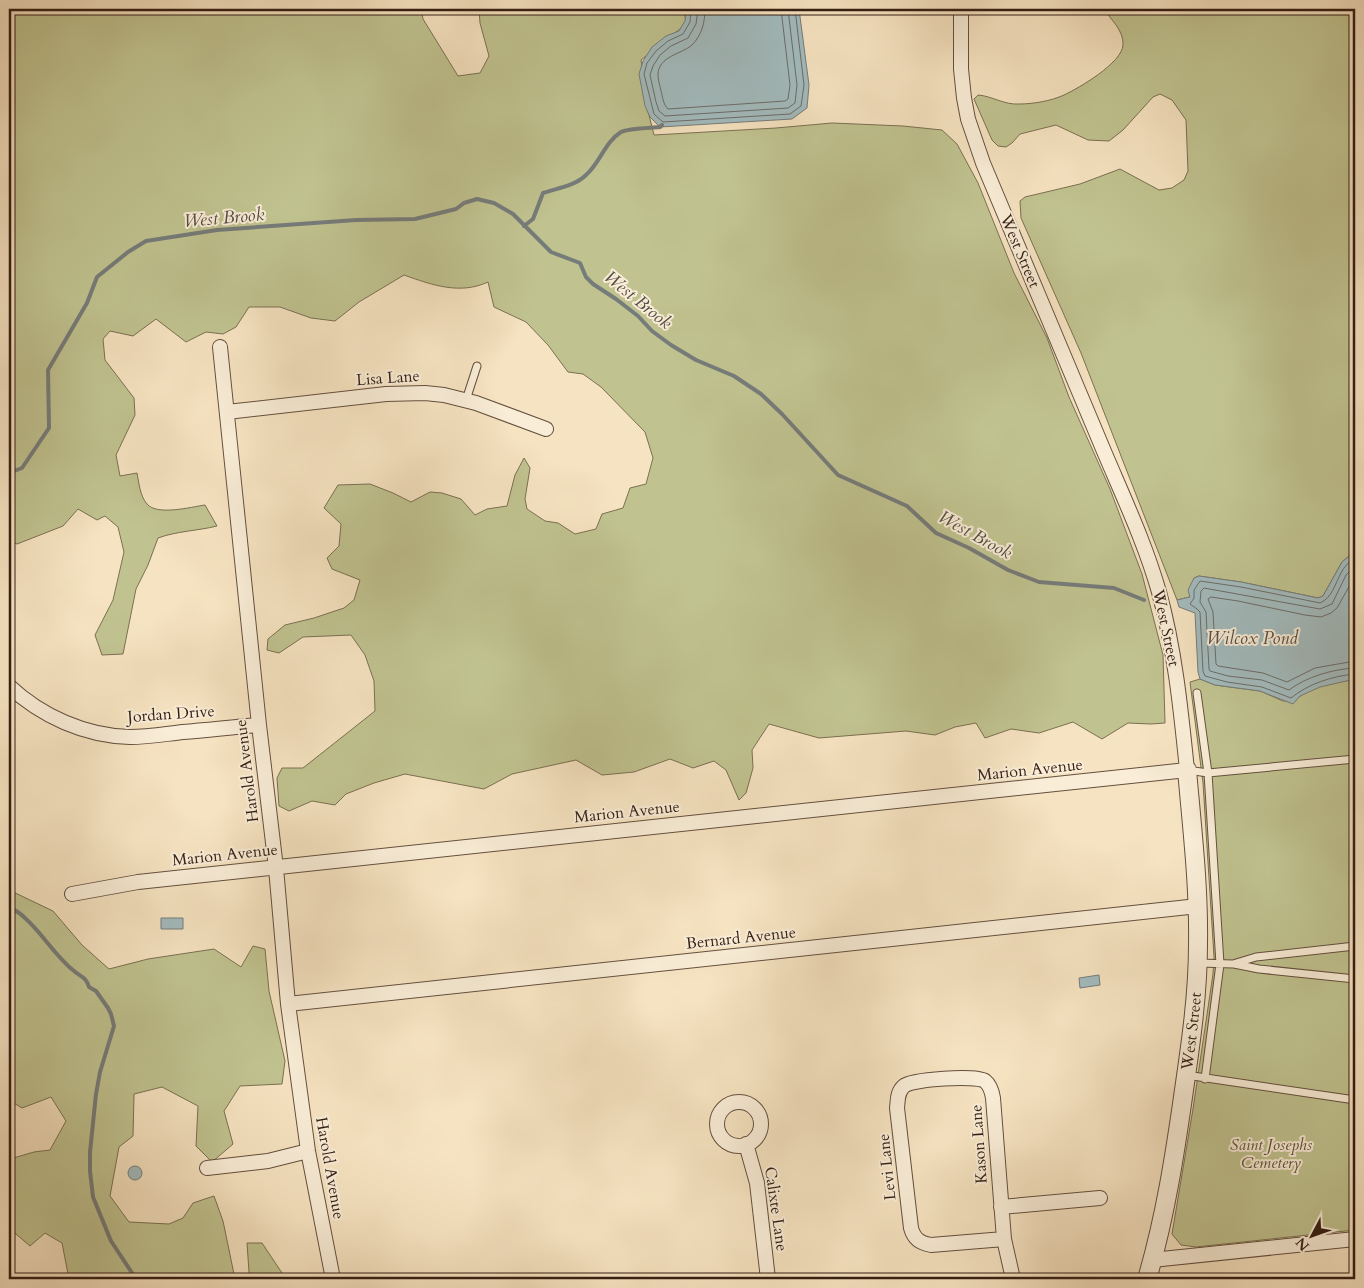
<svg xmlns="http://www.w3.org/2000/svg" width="1364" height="1288" font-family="Cardo,serif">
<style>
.green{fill:#c0c390;stroke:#7a7052}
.water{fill:#a2bbbe;stroke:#767c7a}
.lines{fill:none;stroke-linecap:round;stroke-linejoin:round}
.shore{stroke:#6b6c69;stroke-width:1}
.stream{stroke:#767c7a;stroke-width:4}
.service-casing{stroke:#644f3f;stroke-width:9}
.minor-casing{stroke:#644f3f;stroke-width:16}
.tertiary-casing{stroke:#644f3f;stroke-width:20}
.service{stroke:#f9edd7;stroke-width:7}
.minor{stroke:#f9edd7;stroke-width:14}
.tertiary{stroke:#f9edd7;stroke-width:18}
.labels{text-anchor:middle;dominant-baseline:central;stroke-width:4;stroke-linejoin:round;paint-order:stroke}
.street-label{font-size:16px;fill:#341e14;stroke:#f9edd7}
.park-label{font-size:16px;font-style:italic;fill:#5e5039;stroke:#f9edd7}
.water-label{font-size:18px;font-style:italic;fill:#554d47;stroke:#f9edd7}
</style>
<rect width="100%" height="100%" fill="#f6e3c1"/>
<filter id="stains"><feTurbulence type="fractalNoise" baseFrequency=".004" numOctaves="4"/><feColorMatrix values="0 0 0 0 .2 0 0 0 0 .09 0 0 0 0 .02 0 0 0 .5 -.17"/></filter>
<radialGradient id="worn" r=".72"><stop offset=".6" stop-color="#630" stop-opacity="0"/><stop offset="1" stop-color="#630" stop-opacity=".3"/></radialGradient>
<path class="green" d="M9,9h412l2,10 35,57 22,-3 9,-17 -9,-33 -1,-14h205l2,15 -45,36 6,47 7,28 122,-7 56,-5 71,3 39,4 15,14 21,39 36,90 33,65 22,59 41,92 32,85 21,81 2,68 -14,1 -23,-1 -26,16 -29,-17 -34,11 -28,-4 -26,9 -9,-15 -21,4 -20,8 -29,-4 -87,7 -50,-14 -17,26 1,18 -7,25 -7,7 -13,-30 -12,-9 -21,7 -23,-9 -36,13 -32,3 -26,-15 -64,14 -28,15 -79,-15 -31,9 -28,11 -11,11 -23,-4 -23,10 -10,-5 -2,-28 5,-10h21l72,-57 -1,-30 -9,-26 -14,-20 -48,2 -24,16 -12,-3 1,-11 17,-14 29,-7 30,-10 10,-8 6,-20 -28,-11 -5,-11 12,-12 2,-22 -17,-16 14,-23 32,-1 23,9 18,9 19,-10 12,1 19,6 14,16 12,-6 20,-3 8,-31 9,-17 6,10 -5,31 2,10 18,12 13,2 17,11 21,-5 6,-15 21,-6 7,-20 16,-4 7,-26 -8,-26 -44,-45 -18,-13 -15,-2 -20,-27 -22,-23 -32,-15 -6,-25c-28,13 -56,3 -84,-7l-45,27 -24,19 -24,-3 -31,-11h-31l-13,20 -13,7 -17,-2 -20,10 -30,-23 -23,17 -23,-5 -7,8 2,21 29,38 1,17 -19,40 4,21 17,-3c2,10 3,23 10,31 10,12 44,3 58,1l12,21c-20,5 -40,5 -59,12l-10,27 -12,24 -13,65 -21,1 -7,-20 18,-35 11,-48 -6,-25 -13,-11 -8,4 -19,-11 -15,17 -46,18 -8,-3z
M1103,9h252v542l-13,11 -19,34 -5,2 -77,-16 -42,-6 -5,2 -4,19 -13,3 -96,-247 -60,-135 -1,-17 5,-4 55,-13 40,-15 39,21 13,-2 12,-8 4,-9 -2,-51 -14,-20 -12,-6 -7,3 -30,33 -14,11 -21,-1 -32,-15 -36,9 -8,9 -6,4 -8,-1 -6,-6 -18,-41 4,-4c14,1 26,10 41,9 14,0 32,-3 45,-9 15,-7 58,-32 59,-50 1,-14 -12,-26 -20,-36z
M1200,679l15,6 45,6 23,10h12c14,-16 41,-18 60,-22v551l-159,17 -15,-2 -9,-11 21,-125 20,-135 1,-17 -11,-174 -13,-101z
M9,890l44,21 29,34 27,24 39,-10 66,-10 27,18 12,-21 12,3 4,42 16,70 -3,23 -42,2 -16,25 9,33 -21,18 -16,-16 2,-40 -36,-19 -28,7 -1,42 -14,11 -9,49 19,26 40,2 14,-6 10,-15 21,-7 9,25 12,58h-166l-7,-36 -17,-10 -15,13 -21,-18 1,-69 24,-7 16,-2 16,-29 -15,-24 -29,11 -13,-8z
M247,1243h15l24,36h-34l-3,-7z"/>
<path class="water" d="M687,9h112l10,76 -2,23 -15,11 -132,8 -10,-10 -5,-11 -6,-32 4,-13 9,-14 14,-11 13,-5 6,-10z
M1355,551v128l-35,8 -20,9 -7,8 -33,-13 -45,-6 -15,-6 -2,-7 -3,-59 -16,-6 -2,-7 13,-3 -2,-7 6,-12 5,-2 42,6 77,16 5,-2 19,-34z
M161,918h22v11h-22z
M1099,975l1,10 -20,3 -1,-10z
M128 1173a7 7 0 1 1 14 0a7 7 0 1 1-14 0Z"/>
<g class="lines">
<path class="shore" d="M691,9l-1,13 -7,12 -15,7 -12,10 -9,12 -3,11 10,40 9,8 127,-8 11,-8 3,-21 -9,-76
M698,9l-2,15 -8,14 -17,8 -11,9 -7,11 -3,9 6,27 3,9 6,5 123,-8 7,-5 2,-18 -9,-76
M705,9c0,13 -3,26 -13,36 -10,9 -34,11 -34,30 0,5 2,11 3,16 2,7 2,13 7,18l117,-8 3,-2 2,-14 -9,-76
M1355,557c-5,5 -11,9 -14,16 -6,11 -9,25 -21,30l-79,-16 -41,-6 -6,9v8l-4,6 7,5 3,3 3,59 2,5 22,6 35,5 29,11c17,-14 41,-22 64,-24
M1355,566l-9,9 -14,29 -12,5 -116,-21 -3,3 -1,11 6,10 3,57 1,2 18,5 34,4 27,10c17,-13 44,-21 66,-22
M1355,576l-18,32 -6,5 -10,4 -16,-2 -67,-14 -27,-4 -3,2 5,13 3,52 2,2 45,7 24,9 28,-14 40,-7"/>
<path class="stream" d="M524,226l9,-7 10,-26c15,-5 32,-7 43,-18 14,-12 19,-33 35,-43 8,-4 29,-4 39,-5l2,-2
M9,473l13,-5 27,-40 -1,-58 39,-67 10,-26 31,-25 18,-11 71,-11 139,-10 59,-1 41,-10 8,-6 13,-4 17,4 19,11 38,38 29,11 6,14 7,7 23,15 22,17 14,15 19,14 25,15 38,16 27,18 21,20 56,61 69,31 29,27 33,15 39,22 31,12 75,6 30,12
M9,908c7,2 11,5 16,10 18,16 30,38 49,53 7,6 12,6 15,16l7,4 12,17 3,6 3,12 -14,46 -4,22 -6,58v19l3,26 18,44 25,38"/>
<defs>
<path id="service" d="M466,400l11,-34
M1197,693l11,80 12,191 -15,115
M1187,770l21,3 147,-14
M1198,963l35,1 23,-7 99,-11
M1234,964l25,5 96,10
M1186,1075l169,25"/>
<path id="minor" d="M220,347l39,378 17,143 12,136 20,147 25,128
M227,412l159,-18 39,-1 19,2 32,8 70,26
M9,686c32,30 76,50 121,51 17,0 35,-3 53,-5 25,-2 51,-5 76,-7
M72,894l66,-12 1049,-112c-6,-59 -12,-120 -28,-178 -15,-53 -40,-104 -61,-155 -38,-91 -77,-183 -115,-274l-15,-44 -4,-21 -3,-29v-60
M288,1004l910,-98
M717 1124a22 22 0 1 1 44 0a22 22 0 1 1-44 0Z
M746,1144l11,39 11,96
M207,1168l61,-7 40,-10
M1001,1207l99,-9
M1004,1239l-73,6c-11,-2 -17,-6 -20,-17l-14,-120c1,-8 0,-16 7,-22 8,-7 72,-11 81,-5 5,4 7,11 8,17l11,141 9,40
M1152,1260l203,-21"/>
<g id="tertiary">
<path id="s1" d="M1147,1279c18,-61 28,-125 37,-189 7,-48 14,-97 14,-146 1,-58 -6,-116 -11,-174"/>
</g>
</defs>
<use href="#service" class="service-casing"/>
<use href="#minor" class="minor-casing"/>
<use href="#tertiary" class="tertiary-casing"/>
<use href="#service" class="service"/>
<use href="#minor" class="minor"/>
<use href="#tertiary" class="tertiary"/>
</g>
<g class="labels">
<g class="street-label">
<text transform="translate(1020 251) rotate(67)">West Street</text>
<text transform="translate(388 378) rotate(-4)">Lisa Lane</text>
<text transform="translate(1166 628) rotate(78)">West Street</text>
<text transform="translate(171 714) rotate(-4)">Jordan Drive</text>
<text transform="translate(1030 770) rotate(-6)">Marion Avenue</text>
<text transform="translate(247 771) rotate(-97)">Harold Avenue</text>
<text transform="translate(627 812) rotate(-6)">Marion Avenue</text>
<text transform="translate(225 855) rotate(-6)">Marion Avenue</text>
<text transform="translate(741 938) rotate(-6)">Bernard Avenue</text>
<text stroke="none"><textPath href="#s1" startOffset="252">West Street</textPath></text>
<text transform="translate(979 1144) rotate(-94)">Kason Lane</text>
<text transform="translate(887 1167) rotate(-96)">Levi Lane</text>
<text transform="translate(330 1168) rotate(80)">Harold Avenue</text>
<text transform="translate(776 1209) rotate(82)">Calixte Lane</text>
</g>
<g class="park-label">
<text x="1271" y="1145">Saint Josephs<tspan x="1271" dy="18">Cemetery</tspan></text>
</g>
<g class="water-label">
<text transform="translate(224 218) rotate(-5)">West Brook</text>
<text transform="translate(638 300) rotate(39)">West Brook</text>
<text transform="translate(975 535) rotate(29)">West Brook</text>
<text x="1252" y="638">Wilcox Pond</text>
</g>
</g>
<rect width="1364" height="1288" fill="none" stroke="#f6e3c1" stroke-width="30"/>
<rect x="10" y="10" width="1344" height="1268" fill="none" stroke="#341e14" stroke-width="2.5"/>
<rect x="15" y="15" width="1334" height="1258" fill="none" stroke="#341e14"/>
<g transform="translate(1312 1236) rotate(229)" stroke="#f9edd7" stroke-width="4" paint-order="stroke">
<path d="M0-4L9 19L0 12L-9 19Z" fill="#341e14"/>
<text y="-8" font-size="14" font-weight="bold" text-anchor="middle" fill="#341e14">N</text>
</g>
<rect width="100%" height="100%" filter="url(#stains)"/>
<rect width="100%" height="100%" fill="url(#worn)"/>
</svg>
